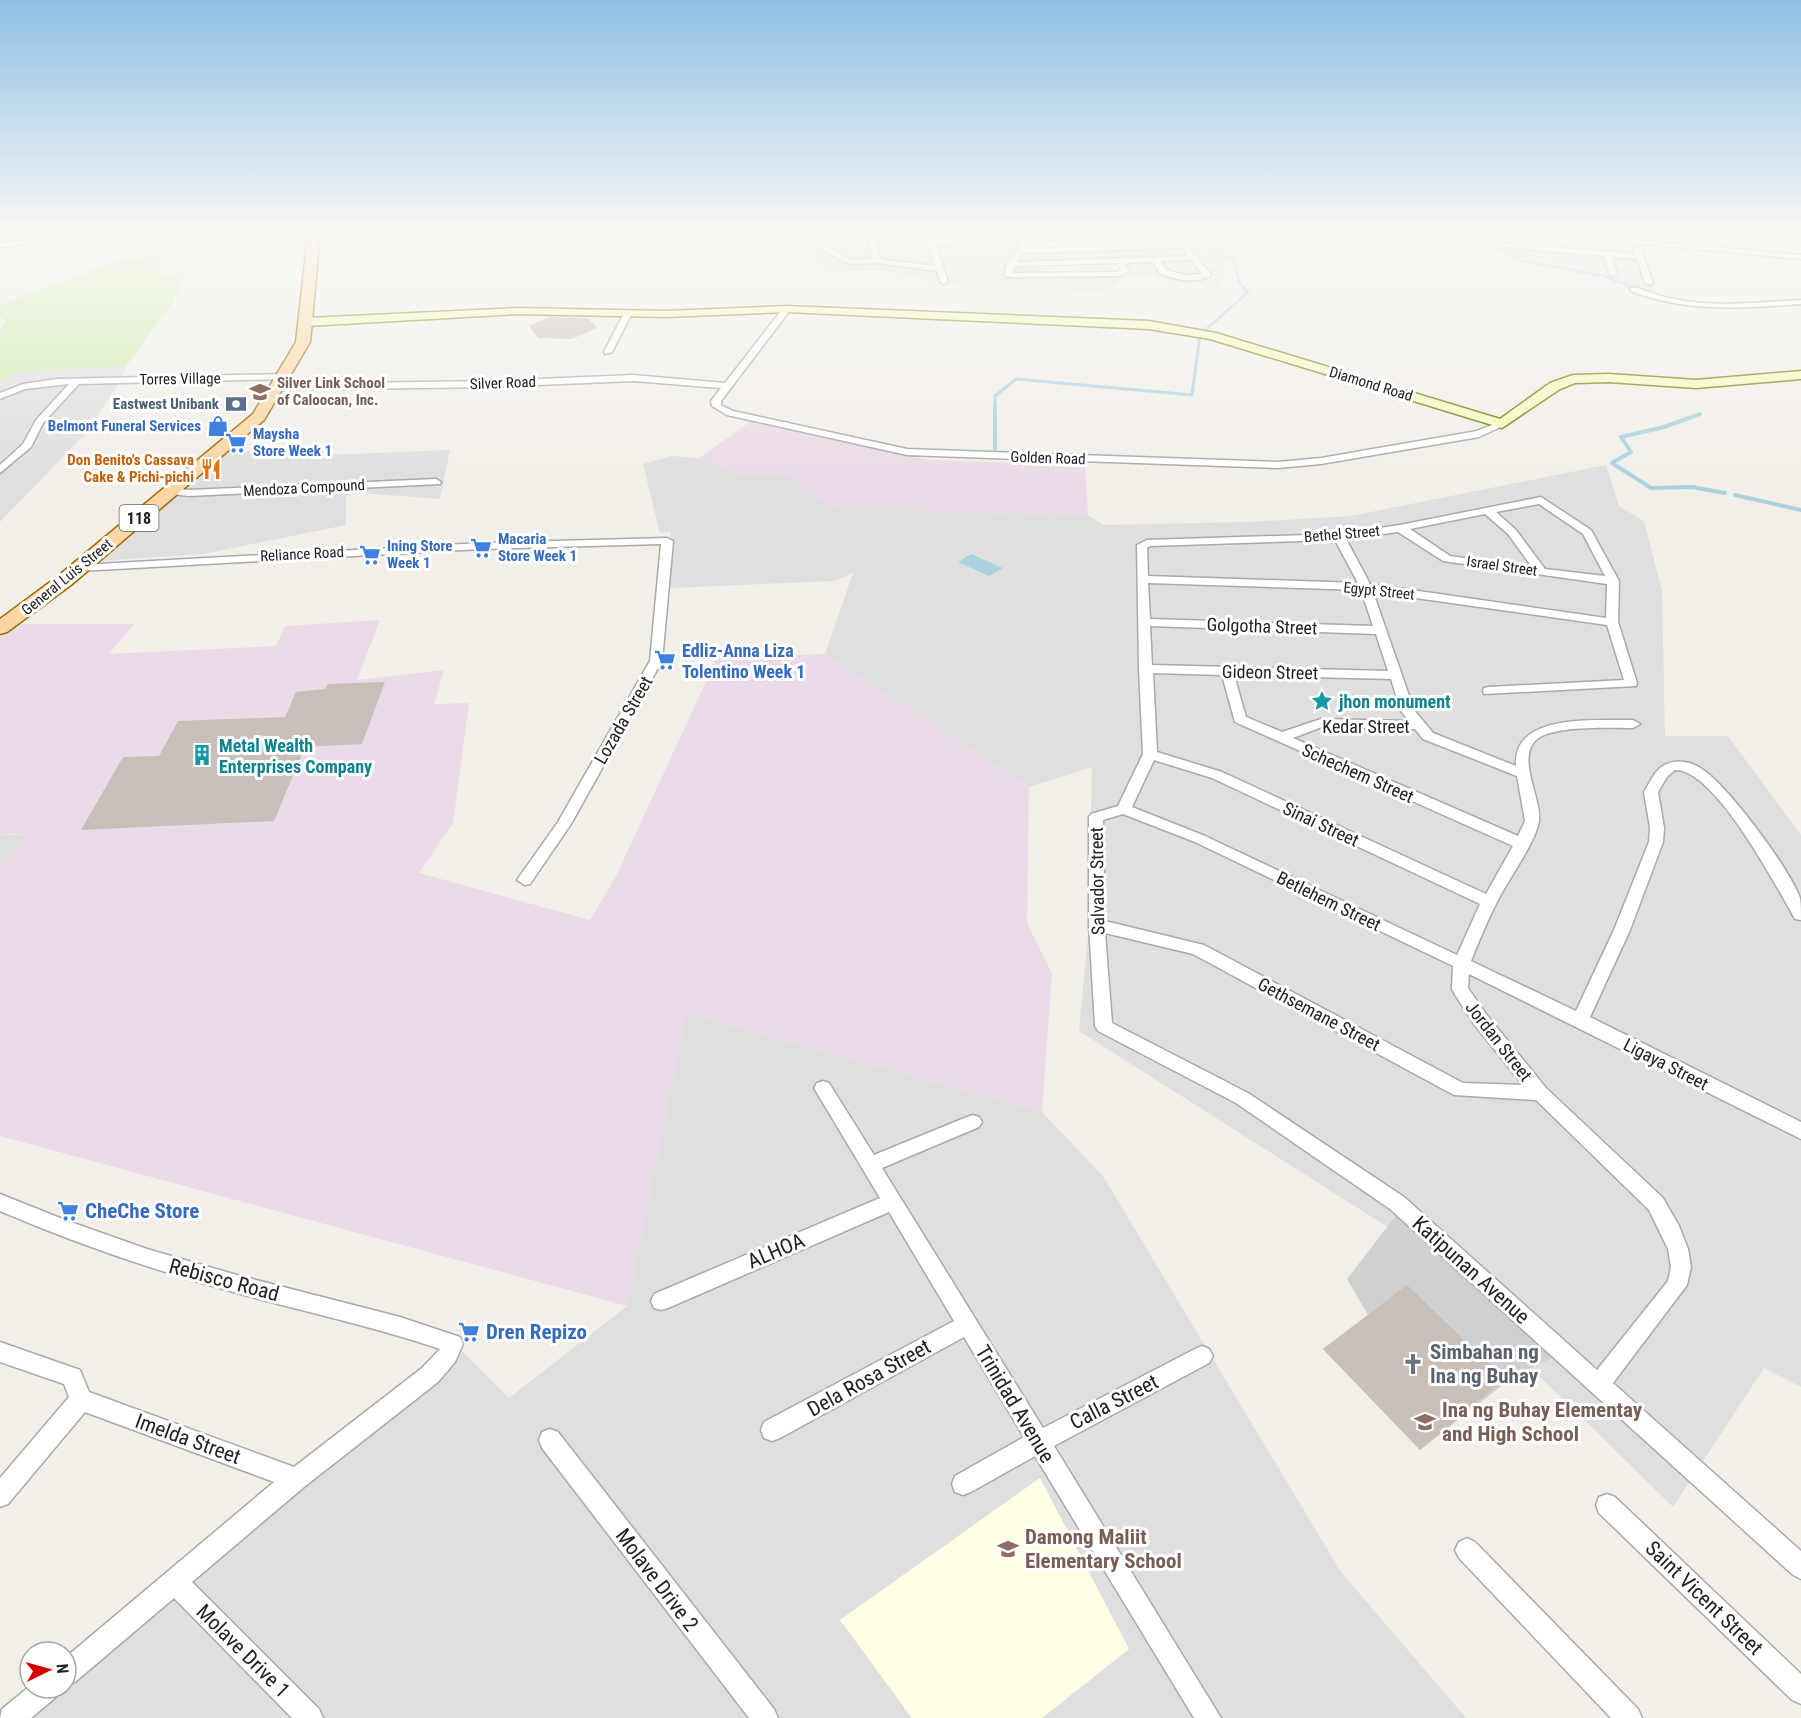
<svg xmlns="http://www.w3.org/2000/svg" width="1801" height="1718" font-family="'Roboto Condensed',sans-serif">
<style>
.residential{fill:#e0dfdf}
.industrial{fill:#ebdbe8}
.education{fill:#ffffe5}
.religious{fill:#d0d0d0}
.grass{fill:#cdebb0}
.water{fill:#aad3df}
.lines{fill:none;stroke-linecap:round;stroke-linejoin:round}
.stream-far1{stroke:#aad3df;stroke-width:3}
.stream{stroke:#aad3df;stroke-width:4}
.building{fill:#c7bfb8}
.street-casing{stroke:#a9a9a9;stroke-width:3}
.secondary-casing{stroke:#707d05;stroke-width:3}
.primary-casing{stroke:#a06b00;stroke-width:3}
.street{fill:#fff;fill-rule:evenodd}
.secondary{fill:#f7fabf;fill-rule:evenodd}
.primary{fill:#fcd6a4;fill-rule:evenodd}
.labels{text-anchor:middle;dominant-baseline:central;stroke-width:6;stroke-linejoin:round;paint-order:stroke}
.far-street-label{font-size:15px;fill:#222;stroke:#fff}
.far-education-label{font-size:15px;font-weight:bold;fill:#785e54;stroke:#fff;text-anchor:start}
.far-service-label{font-size:15px;font-weight:bold;fill:#4e5e75;stroke:#fff;text-anchor:end}
.far-shop-label{font-size:15px;font-weight:bold;fill:#366cbe;stroke:#fff;text-anchor:start}
.far-food-label{font-size:15px;font-weight:bold;fill:#c56008;stroke:#fff;text-anchor:end}
.shield{fill:#fff;stroke:#646464;stroke-width:1.5}
.shield-label{font-size:16px;font-weight:bold;fill:#222}
.street-label{font-size:18px;fill:#222;stroke:#fff}
.shop-label{font-size:18px;font-weight:bold;fill:#366cbe;stroke:#fff;text-anchor:start}
.culture-label{font-size:18px;font-weight:bold;fill:#0d838f;stroke:#fff;text-anchor:start}
.near-shop-label{font-size:21px;font-weight:bold;fill:#366cbe;stroke:#fff;text-anchor:start}
.near-street-label{font-size:21px;fill:#222;stroke:#fff}
.near-worship-label{font-size:21px;font-weight:bold;fill:#5b616d;stroke:#fff;text-anchor:start}
.near-education-label{font-size:21px;font-weight:bold;fill:#785e54;stroke:#fff;text-anchor:start}
</style>
<rect width="100%" height="100%" fill="#f2efe9"/>
<path class="residential" d="M788,235h406l13,14 20,10 -5,28 -13,1 -78,-15 -24,17 -140,-2 -80,-17h-56l-53,-29h11z
M1437,235h81l124,11 15,49 -51,-21 -58,-14 -31,-2 -27,-13z
M126,366l-8,19 -32,48 -86,89v-142l20,-8z
M230,450l71,6 149,-6 -10,49 -78,-6 -16,3v29l-143,29 -104,7z
M672,456l27,2 48,18h42l43,32 256,7 15,10 145,-3 103,-6 255,-51 13,41 25,15 18,70 3,145h63l73,99v552l-37,-19 -91,139 -287,-281 -307,-195 9,-95 4,-169 -63,20 -204,-133 28,-81 -18,8 -164,7v-56l-11,1 -17,-69z
M0,834l6,1h28l-34,33z
M686,1013l356,99 61,64 238,396 125,146h-1438l435,-366 46,46 118,-92z"/>
<path class="industrial" d="M750,422l178,38 157,5 3,50 -256,-7 -43,-32h-42l-48,-18z
M380,620l-23,60 87,-10 -10,34 35,-1 -16,120 -34,50 171,47 25,-42 102,-220 108,-4 204,133 -2,136 25,50 -10,139 -356,-99 -59,293 -627,-170v-268l33,-33 -33,-1v-197l20,-13h114l-25,30 167,-8 9,-20z"/>
<path class="education" d="M1040,1478l89,171 -87,69h-130l-72,-98z"/>
<path class="religious" d="M1401,1209l159,145 -47,23 -93,73 -97,-101 45,-34 -21,-36z"/>
<path class="grass" d="M160,256l1,18 25,-2 -15,33 -45,61 -106,6 -20,8v-49l5,-10 -5,-4v-12l123,-46z"/>
<path class="water" d="M971,554l32,14 -14,8 -31,-14z"/>
<g class="lines">
<path class="stream-far1" d="M1433,235l59,11 27,14 85,16 38,15
M995,405v-9l21,-17 176,16 8,-60 48,-43 -8,-8 -7,-25 -22,-11 -10,-13"/>
<path class="stream" d="M995,404v45
M1700,414l-36,13 -43,10 10,15 -19,11 39,25 41,-1 33,6
M1735,495l66,15"/>
</g>
<path class="building" d="M550,317l38,1 9,10 -25,11 -34,-1 -9,-12z
M385,682l-23,62 -57,3 -31,74 -193,9 42,-73 36,-1 19,-35 107,-4 11,-25 29,-3 3,-5z
M1407,1285l98,94 -85,71 -97,-101z"/>
<g class="lines">
<defs>
<path id="street" d="M84,235h32l-116,12v-4z
M810,235h8l1,8 32,17 22,-1 -6,-24h8l5,24 55,7 -10,-31h8l1,5 206,-5 -110,6 -5,8 154,-5 -6,-9h7l31,40c-15,10 -35,4 -51,-1l-7,-12 -28,1 4,8 -10,5 -111,1 -4,-2 3,-11 16,-23 -87,3 12,38 -4,2 -4,-2 -3,-11 -60,-8 -27,1 -38,-18zM1182,248l6,8 -171,6 5,-9zM1192,260l10,14 -17,1 -19,-5 -5,-9zM1117,263l4,7 -3,2 -105,1 1,-7z
M1472,235h9l13,7 141,12 -2,-6 7,-2 13,37 -4,2 -4,-2 -8,-24 -25,-2 5,17 -4,2 -4,-2 -5,-18 -102,-9 -3,3z
M1546,235h32l223,20v4z
M1634,287c14,4 26,10 40,12 42,9 85,3 127,1v4c-59,4 -114,9 -170,-13l-1,-2z
M784,307l7,2 -70,92v4l12,6 174,38 371,13 43,-4 156,-27 25,-10 5,3 -28,13 -158,27 -43,4 -371,-13 -180,-40 -15,-9 -1,-5 10,-13 -88,-7 -141,6 -214,3 -5,-3 5,-3 214,-3 141,-6 92,8z
M628,311l4,2 -20,39 -7,2 -1,-2 20,-39z
M284,374l5,3 -2,2 -208,5 -36,39 -12,24 -31,26v-8l23,-21 13,-24 33,-36 -44,5 -25,10v-6l23,-9 34,-5z
M436,479l5,3 -1,2 -251,12 -17,-2 -5,-3 5,-3 17,2z
M1541,497l50,33 28,51 -1,41 19,61 -1,3 -152,8 -1,-3 1,-3 5,-1 135,-7 -17,-55 -234,-33 41,118 19,23 83,33c-4,-54 81,-45 117,-46l7,4 -7,4c-22,0 -84,-3 -98,13 -18,20 7,58 4,80 -3,21 -32,60 -42,81 -10,19 -18,39 -26,59l105,50 38,-81 35,-88 1,-14 -6,-36c6,-9 11,-24 23,-28 11,-5 25,-2 35,5 26,17 87,99 98,129 1,6 1,15 1,22l-6,-1c-19,-33 -80,-150 -120,-149l-8,7 -9,15 6,36 -1,14 -33,88 -40,87 211,105v17l-332,-165 -1,14 18,26 60,74 117,110 16,28 9,23 3,18 -4,18 -74,98 188,168v28l-8,-4 -403,-366 -154,-106 -138,-72 -3,-5 -6,-101v-108l2,-3 27,-8 25,-52 -4,-85 -2,-124 10,-5 192,-6 61,-9zM1539,504l44,30 22,42 -60,-7 -29,-39 -20,-18zM1485,514l23,20 24,33 -82,-11 -40,-27zM1398,532l45,29 164,23 -1,34 -236,-34 -24,-45zM1335,540l23,43 -210,-7 -1,-28 3,-2zM1148,583l213,7 12,36 -223,-7zM1150,626l226,8 12,37 -236,-6zM1153,673l69,2 13,47 278,124 -27,48 -264,-122 -65,-20zM1234,675l157,4 10,32 8,10 -88,-2 -39,13 -36,-15zM1322,727l93,2 8,10 94,37 8,45 -7,15 -225,-98zM1154,760l58,18 268,126 -23,51 -252,-119 -73,-29zM1123,814l72,28 258,124 -1,23 2,4 20,31 49,61 -60,-2 -259,-138 -99,-24 -2,-101zM1105,933l88,21 261,141 82,5 113,110 19,39 3,18 -3,14 -71,89 -193,-173 -156,-104 -136,-70z
M667,538l6,3 -11,120 -91,163 -41,60 -5,1 -8,-5 41,-58 92,-161 11,-117 -179,5 -402,22 -6,-3 6,-3 402,-22z
M823,1081l6,2 45,72 93,-38 6,-2 6,2 3,5 -3,5 -97,41 161,260 152,-79 7,-3 7,3 4,7 -4,7 -155,83 167,272h-27l-159,-262 -64,36 -8,3 -8,-3 -3,-8 3,-8 69,-39 -60,-100 -184,101 -8,3 -8,-3 -3,-8 3,-8 190,-101 -65,-109 -221,96 -7,2 -7,-2 -3,-7 3,-7 226,-96 -66,-110 3,-5z
M0,1194l65,26 82,29 90,26 163,42 60,20 3,7 -8,18 -17,20 -134,105 -112,95 127,127 4,9h-31l-118,-120 -99,84 -9,4v-29l208,-175 -189,-70 -77,92 -8,3v-29l69,-81 -5,-13 -64,-22v-20l80,28 9,22 205,75 128,-99 18,-19c-67,-23 -135,-37 -203,-56 -81,-22 -160,-49 -237,-82z
M550,1429l8,3 216,277 4,9h-29l-207,-270 -3,-8 3,-8z
M1607,1494l8,3 186,177v30l-9,-4 -193,-187 -3,-8 3,-8z
M1467,1538l8,4 163,167 4,9h-31l-152,-160 -4,-8 4,-8z
M30,1686v2h30l-4,9 -25,21h-31l2,-9z"/>
<path id="secondary" d="M787,306l362,15 67,12 284,86 50,-36 23,-8 36,-1 87,6 105,-9v8l-105,9 -87,-6 -34,1 -15,6 -58,39 -292,-89 -61,-10 -362,-17 -121,5 -148,-3 -211,12 -6,-4 6,-4 211,-10 148,3z"/>
<path id="primary" d="M308,235h12l-10,107 -46,78 -193,165 -64,47 -7,2v-15l57,-42 196,-163 43,-72z"/>
</defs>
<use href="#street" class="street-casing"/>
<use href="#secondary" class="secondary-casing"/>
<use href="#primary" class="primary-casing"/>
<use href="#street" class="street"/>
<use href="#secondary" class="secondary"/>
<use href="#primary" class="primary"/>
</g>
<linearGradient id="sky" x2="0" y2="1"><stop stop-color="#8fc0e4"/><stop offset="0.49" stop-color="#f9f8f5"/><stop offset="1" stop-color="#f9f8f5" stop-opacity="0"/></linearGradient>
<rect width="1801" height="476" fill="url(#sky)"/>
<defs>
<symbol id="school-bare" viewBox="-9 -9 18 18"><path d="M0-5L7-2L0 1L-7-2ZM-4 1L0 2.5L4 1V4Q0 6-4 4Z" fill="#8d6e63" stroke="#fff" stroke-width="2.5" paint-order="stroke"/></symbol>
<symbol id="bank-bare" viewBox="-9 -9 18 18"><path d="M-6-4H6V4H-6ZM0-2.3a2.3 2.3 0 1 0 0 4.6a2.3 2.3 0 1 0 0-4.6Z" fill="#5c6f8a" stroke="#fff" stroke-width="2.5" paint-order="stroke"/></symbol>
<symbol id="shop-bare" viewBox="-9 -9 18 18"><path d="M-5-2.5h2.3a2.7 3.5 0 0 1 5.4 0H5L5.5 6h-11ZM-1.5-2.5h3a1.5 2.3 0 0 0-3 0Z" fill="#3f7fe0" stroke="#fff" stroke-width="2.5" paint-order="stroke"/></symbol>
<symbol id="supermarket-bare" viewBox="-9 -9 18 18"><path d="M-6-5.5h2.5l.6 2H6L4.5 2H-2.5L-4.4-4H-6ZM-1.5 3.2a1.3 1.3 0 1 0 .1 0ZM3 3.2a1.3 1.3 0 1 0 .1 0Z" fill="#3f7fe0" stroke="#fff" stroke-width="2.5" paint-order="stroke"/></symbol>
<symbol id="restaurant-bare" viewBox="-9 -9 18 18"><path d="M-5-6h1v4h1v-4h1v4h1v-4h1v5L-1.5 .5V6h-2V.5L-5-1ZM5-6V6H3V1.5H1.5Q1.5-4 5-6Z" fill="#e8710a" stroke="#fff" stroke-width="2.5" paint-order="stroke"/></symbol>
<symbol id="sight-bare" viewBox="-9 -9 18 18"><path d="M0-6L1.8-2.2L6-1.7L2.9 1.2L3.7 5.4L0 3.3L-3.7 5.4L-2.9 1.2L-6-1.7L-1.8-2.2Z" fill="#0f9aa8" stroke="#fff" stroke-width="2.5" paint-order="stroke"/></symbol>
<symbol id="building-bare" viewBox="-9 -9 18 18"><path d="M-4-6H4V6H1V3H-1V6H-4ZM-2.5-4.3h1.7v1.8h-1.7ZM.8-4.3h1.7v1.8H.8ZM-2.5-1h1.7V.8h-1.7ZM.8-1h1.7V.8H.8Z" fill="#0f9aa8" stroke="#fff" stroke-width="2.5" paint-order="stroke"/></symbol>
<symbol id="church-bare" viewBox="-9 -9 18 18"><path d="M-1.2-6h2.4v3.5h3.3v2.4h-3.3V6h-2.4V-.1h-3.3v-2.4h3.3Z" fill="#6b7280" stroke="#fff" stroke-width="2.5" paint-order="stroke"/></symbol>
</defs>
<g fill-rule="evenodd">
<use href="#school-bare" x="245" y="377" width="30" height="30"/>
<use href="#bank-bare" x="221" y="389" width="30" height="30"/>
<use href="#shop-bare" x="203" y="411" width="30" height="30"/>
<use href="#supermarket-bare" x="221" y="428" width="30" height="30"/>
<use href="#restaurant-bare" x="196" y="454" width="30" height="30"/>
<use href="#supermarket-bare" x="466" y="533" width="30" height="30"/>
<use href="#supermarket-bare" x="355" y="540" width="30" height="30"/>
<use href="#supermarket-bare" x="650" y="645" width="30" height="30"/>
<use href="#sight-bare" x="1307" y="686" width="30" height="30"/>
<use href="#building-bare" x="187" y="740" width="30" height="30"/>
<use href="#supermarket-bare" x="53" y="1196" width="30" height="30"/>
<use href="#supermarket-bare" x="454" y="1317" width="30" height="30"/>
<use href="#church-bare" x="1398" y="1349" width="30" height="30"/>
<use href="#school-bare" x="1410" y="1407" width="30" height="30"/>
<use href="#school-bare" x="993" y="1534" width="30" height="30"/>
</g>
<g class="labels">
<g class="far-street-label">
<text transform="translate(180 379) rotate(-1)">Torres Village</text>
<text transform="translate(503 383) rotate(-2)">Silver Road</text>
<text transform="translate(1371 384) rotate(17)">Diamond Road</text>
<text transform="translate(1048 458) rotate(2)">Golden Road</text>
<text transform="translate(304 488) rotate(-3)">Mendoza Compound</text>
<text transform="translate(1342 534) rotate(-5)">Bethel Street</text>
<text transform="translate(302 554) rotate(-3)">Reliance Road</text>
<text transform="translate(1502 566) rotate(8)">Israel Street</text>
<text transform="translate(67 577) rotate(-39)">General Luis Street</text>
<text transform="translate(1379 591) rotate(6)">Egypt Street</text>
</g>
<g class="far-education-label">
<text x="277" y="383">Silver Link School<tspan x="277" dy="17">of Caloocan, Inc.</tspan></text>
</g>
<g class="far-service-label">
<text x="219" y="404">Eastwest Unibank</text>
</g>
<g class="far-shop-label">
<text x="201" y="426" text-anchor="end">Belmont Funeral Services</text>
<text x="253" y="434">Maysha<tspan x="253" dy="17">Store Week 1</tspan></text>
<text x="498" y="539">Macaria<tspan x="498" dy="17">Store Week 1</tspan></text>
<text x="387" y="546">Ining Store<tspan x="387" dy="17">Week 1</tspan></text>
</g>
<g class="far-food-label">
<text x="194" y="460">Don Benito's Cassava<tspan x="194" dy="17">Cake &amp; Pichi-pichi</tspan></text>
</g>
<rect class="shield" x="119.5" y="505" width="39" height="26" rx="4.5"/>
<g class="shield-label">
<text x="139" y="518">118</text>
</g>
<g class="street-label">
<text transform="translate(1262 626) rotate(2)">Golgotha Street</text>
<text transform="translate(1270 672) rotate(1)">Gideon Street</text>
<text transform="translate(623 720) rotate(-60)">Lozada Street</text>
<text x="1366" y="726">Kedar Street</text>
<text transform="translate(1358 773) rotate(24)">Schechem Street</text>
<text transform="translate(1321 824) rotate(25)">Sinai Street</text>
<text transform="translate(1097 881) rotate(-91)">Salvador Street</text>
<text transform="translate(1329 901) rotate(26)">Betlehem Street</text>
<text transform="translate(1319 1014) rotate(28)">Gethsemane Street</text>
<text transform="translate(1499 1041) rotate(52)">Jordan Street</text>
<text transform="translate(1666 1064) rotate(27)">Ligaya Street</text>
</g>
<g class="shop-label">
<text x="682" y="650">Edliz-Anna Liza<tspan x="682" dy="21">Tolentino Week 1</tspan></text>
</g>
<g class="culture-label">
<text x="1339" y="701">jhon monument</text>
<text x="219" y="745">Metal Wealth<tspan x="219" dy="21">Enterprises Company</tspan></text>
</g>
<g class="near-shop-label">
<text x="85" y="1211">CheChe Store</text>
<text x="486" y="1332">Dren Repizo</text>
</g>
<g class="near-street-label">
<text transform="translate(776 1251) rotate(-23)">ALHOA</text>
<text transform="translate(1471 1270) rotate(42)">Katipunan Avenue</text>
<text transform="translate(224 1280) rotate(15)">Rebisco Road</text>
<text transform="translate(869 1378) rotate(-29)">Dela Rosa Street</text>
<text transform="translate(1114 1402) rotate(-27)">Calla Street</text>
<text transform="translate(1015 1404) rotate(59)">Trinidad Avenue</text>
<text transform="translate(188 1439) rotate(20)">Imelda Street</text>
<text transform="translate(657 1580) rotate(53)">Molave Drive 2</text>
<text transform="translate(1704 1598) rotate(44)">Saint Vicent Street</text>
<text transform="translate(243 1651) rotate(45)">Molave Drive 1</text>
</g>
<g class="near-worship-label">
<text x="1430" y="1352">Simbahan ng<tspan x="1430" dy="24">Ina ng Buhay</tspan></text>
</g>
<g class="near-education-label">
<text x="1442" y="1410">Ina ng Buhay Elementay<tspan x="1442" dy="24">and High School</tspan></text>
<text x="1025" y="1537">Damong Maliit<tspan x="1025" dy="24">Elementary School</tspan></text>
</g>
</g>
<g transform="translate(48 1670) rotate(85)"><circle r="28" fill="#ffffff" stroke="#a7a7a7" stroke-width="1.5"/>
<path d="M0-4.5L10 22L0 15L-10 22Z" fill="#d40000"/>
<text y="-9" font-size="16" font-weight="bold" text-anchor="middle" fill="#222222">N</text>
</g>
</svg>
